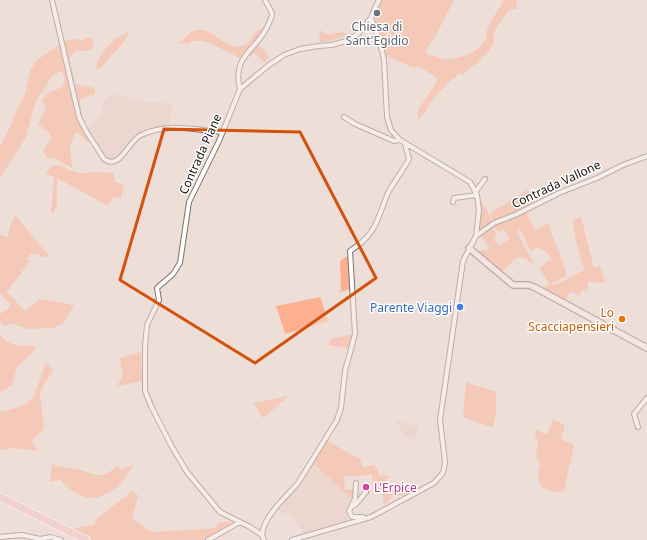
<svg xmlns="http://www.w3.org/2000/svg" width="647" height="540" font-family="'Noto Sans',sans-serif">
<style>
.built{fill:#e7cfc6}
.green{fill:#fcb091}
.lines{fill:none;stroke-linecap:round;stroke-linejoin:round}
.street-casing{stroke:#7e706b;stroke-width:6}
.secondary-casing{stroke:#7e706b;stroke-width:8}
.highway-casing{stroke:#fff;stroke-width:9}
.street{stroke:#fff;stroke-width:4}
.secondary{stroke:#fcecec;stroke-width:5.5}
.highway{stroke:#f5bfbf;stroke-width:7}
.marked{fill:none;stroke:#d3520c;stroke-width:3;stroke-linejoin:round}
.worship-dot{fill:#6b7280;stroke:#fff;stroke-width:1.5}
.shop-dot{fill:#3f7fe0;stroke:#fff;stroke-width:1.5}
.food-dot{fill:#e8710a;stroke:#fff;stroke-width:1.5}
.hotel-dot{fill:#d1479c;stroke:#fff;stroke-width:1.5}
.labels{text-anchor:middle;dominant-baseline:central;stroke-width:3;stroke-linejoin:round;paint-order:stroke}
.worship-label{font-size:12px;fill:#5b616d;stroke:#fff}
.street-label{font-size:12px;fill:#181311;stroke:#fff}
.shop-label{font-size:12px;fill:#366cbe;stroke:#fff;text-anchor:end}
.food-label{font-size:12px;fill:#c56008;stroke:#fff;text-anchor:end}
.hotel-label{font-size:12px;fill:#b23c85;stroke:#fff;text-anchor:start}
</style>
<rect width="100%" height="100%" fill="#eeded8"/>
<path class="built" d="M119,93l7,5 20,4 27,1 -4,24 -28,6 -7,3 -17,22 -4,3 -8,-3 -18,-27v-2l13,-13 2,-3 2,-12 6,-5z
M395,420l24,7 -4,13 -11,-4z
M312,462l40,37 -5,11v12l-44,12 -9,-16 -19,-9 18,-18z"/>
<path class="green" d="M382,0h72l-19,37 -8,11 -1,5 2,2c9,0 13,5 20,4 14,-1 31,-6 37,-19 2,-3 1,-7 2,-10 4,-10 11,-20 17,-30h14l-2,2 1,7h-5l-4,2 -14,21 -1,6v6l-3,6 -14,14 -4,2 -10,9 -2,-2c-11,9 -23,20 -31,32 -3,6 -6,10 -11,15v-10l20,-31c-5,-5 -12,-7 -18,-12h-8l-28,-12 -10,-36z
M265,26h6l-12,18v3l7,4 -1,2 4,4 -5,5 -10,-9 -3,3 -3,-1 -4,3h-4c-14,-6 -36,-22 -50,-16l-1,2 -11,-1c5,-3 11,-10 15,-12 18,-8 31,20 49,15 7,-2 9,-8 13,-13 3,-3 7,-5 10,-7z
M319,29l5,4 8,2c4,-4 10,-3 15,-1v1l-16,6 -11,1z
M129,31c-4,12 -8,15 -17,24 -5,5 -7,10 -13,14l-3,-1c3,-16 19,-31 33,-37z
M88,37l3,1 3,5 -2,6 -4,2h-13c-10,11 -4,11 -2,23 1,3 1,7 1,10l21,4v6l-12,4 -3,3 3,20 9,21h-5l-7,-8 -5,-1 -5,13 2,22 -19,-10h-6l-4,-7c12,-16 10,-15 -5,-27l9,-18 -6,-4c2,-3 5,-8 8,-10 2,-2 6,-2 9,-3 8,-3 8,-12 3,-18l-8,4 -17,26 -5,16 -1,8 -4,7 1,4 -27,42v-32l12,-23 5,-15 7,-11 7,-28 6,-9 23,-16 7,-4 6,-1 10,1z
M54,165l8,1 7,4 12,3 18,-1 15,1 1,9 9,2 -3,15 -4,-2 -4,1 -5,8 -51,-28v26l-3,9h-3l3,-36 -9,-3 3,-4z
M528,190l7,14 -42,18 -3,-9z
M479,198l10,16 3,9 -12,9 -2,-2z
M526,212l9,18 13,-7 18,48v5l-15,8 3,1 15,-6 1,-2 14,-7 -9,-33 -2,-15 1,-2 7,-3 13,51 6,-2 5,17 -17,-1 -1,9h-6l-1,5 -8,-4 -4,3 -3,7 -25,-13 10,-5 -11,-16 13,-10 -8,-7 -7,-4 -6,5 -11,-23 -2,2 3,9 11,20 2,6 -7,-7 -9,-2 -5,4 -13,13 -23,-20 7,-5 2,2 4,-3 -10,-12 12,-9 5,8 -3,3 5,7 11,-6 -7,-10 -5,3 -5,-6z
M15,216h1l33,40 -8,1 -3,-3h-8v2l-4,3 4,2 -23,31 18,19 15,-12 34,6 -11,19 -10,4 -26,1 -17,-6 -4,4 -6,-4v-9l9,-6 2,-3 -11,-12v-58l8,2 2,-11z
M350,254l2,35 -15,3 4,-2 -1,-29z
M320,297l9,24 -44,13 -9,-28z
M0,333c7,15 22,12 36,13l-2,5 -17,16 -5,18 -12,8z
M353,334l-3,15 -21,-4 1,-6z
M141,352l1,29 -25,5 6,-11 -3,-17z
M46,363l4,3 3,5 -10,15 -3,8 4,35 -13,12 7,10 -27,-3 -11,2v-39c5,0 10,-1 16,-3 23,-6 21,-26 30,-45z
M466,382l30,10v21l-3,14 -6,-1 -24,-9z
M289,396l-26,22 -10,-15z
M553,419l12,6 -4,14 13,6 -10,46c-9,2 -16,0 -24,-5l-2,-14 2,-7 -4,-10 2,-11 -3,-9 1,-6 11,6z
M326,439l25,16 9,3 2,9 13,-2v4h3l1,7 9,-1 1,2 -6,7 1,4 4,3h4l4,-8 3,-1 6,6h7l1,3 -9,5 -3,-1 -11,3 -3,6 -3,1 -2,-16 -6,1 -1,-7h-2l-1,-9 -16,3v-1h-12l1,14h8l-1,9 -40,-37z
M52,464c8,4 16,3 25,5 19,4 22,13 40,-3l5,4 11,-6c-6,16 -23,33 -41,34 -11,0 -25,-10 -31,-18l-11,2z
M132,491l5,3 1,3 -6,21 20,14 64,-4 2,-5 12,-2 1,4 -25,15h-114l-22,-11 25,-5v-4z"/>
<g class="lines">
<defs>
<path id="street" d="M52,0l27,117 7,14 18,28c16,12 24,-18 37,-24 29,-13 52,-5 82,-3
M240,89c-9,-35 19,-39 29,-66 1,-2 3,-6 3,-9 -1,-4 -5,-10 -7,-14
M344,117l11,7 39,17 6,-1
M476,191l9,-12
M453,202l1,-4 23,-3
M476,236l18,-13 21,-8 44,-22 38,-15 26,-13 24,-9
M638,427l-4,-13 13,-16
M356,483l-1,16 -6,12 3,6h11
M351,507l5,-3 10,-12
M262,535l2,-9 4,-8 8,-11 22,-24 39,-63 4,-12 4,-37 10,-37 -5,-83c27,-17 27,-32 38,-58 6,-12 15,-22 21,-34l-4,-15
M0,537l22,-2 18,4 11,-2 10,3
M208,540l32,-18
M264,540l-2,-5 -12,-8 -30,-15 -33,-40 -15,-25 -20,-39 -7,-17v-44l2,-22 12,-25 -2,-12 16,-14 7,-11 9,-61 30,-61 21,-52 29,-24 15,-10 16,-6 19,-3 13,-1 14,-4 12,-7 13,-16 3,-8 5,-10
M292,540l79,-23 63,-34 8,-9 2,-5 1,-7 -5,-42 23,-159 13,-25 3,-26 -2,-15 -7,-13 -70,-42 -9,-10 -4,-13 -3,-57 -3,-14 -10,-28"/>
<path id="secondary" d="M469,248l44,37h15l6,2 113,61"/>
<path id="highway" d="M0,497l86,43"/>
</defs>
<use href="#street" class="street-casing"/>
<use href="#secondary" class="secondary-casing"/>
<use href="#highway" class="highway-casing"/>
<use href="#street" class="street"/>
<use href="#secondary" class="secondary"/>
<use href="#highway" class="highway"/>
</g>
<path d="M0 0H647V540H0ZM164,129l136,3 76,146 -121,85 -135,-83z" fill="#eeded8" fill-opacity=".55" fill-rule="evenodd"/>
<path class="marked" d="M164,129l136,3 76,146 -121,85 -135,-83z"/>
<circle class="worship-dot" cx="377" cy="13" r="4"/>
<circle class="shop-dot" cx="460" cy="307" r="4"/>
<circle class="food-dot" cx="622" cy="319" r="4"/>
<circle class="hotel-dot" cx="366" cy="487" r="4"/>
<g class="labels">
<g class="worship-label">
<text x="377" y="26">Chiesa di<tspan x="377" dy="14">Sant'Egidio</tspan></text>
</g>
<g class="street-label">
<text transform="translate(200 154) rotate(-66)">Contrada Piane</text>
<text transform="translate(556 184) rotate(-25)">Contrada Vallone</text>
</g>
<g class="shop-label">
<text x="452" y="307">Parente Viaggi</text>
</g>
<g class="food-label">
<text x="614" y="312">Lo<tspan x="614" dy="14">Scacciapensieri</tspan></text>
</g>
<g class="hotel-label">
<text x="374" y="487">L'Erpice</text>
</g>
</g>
</svg>
